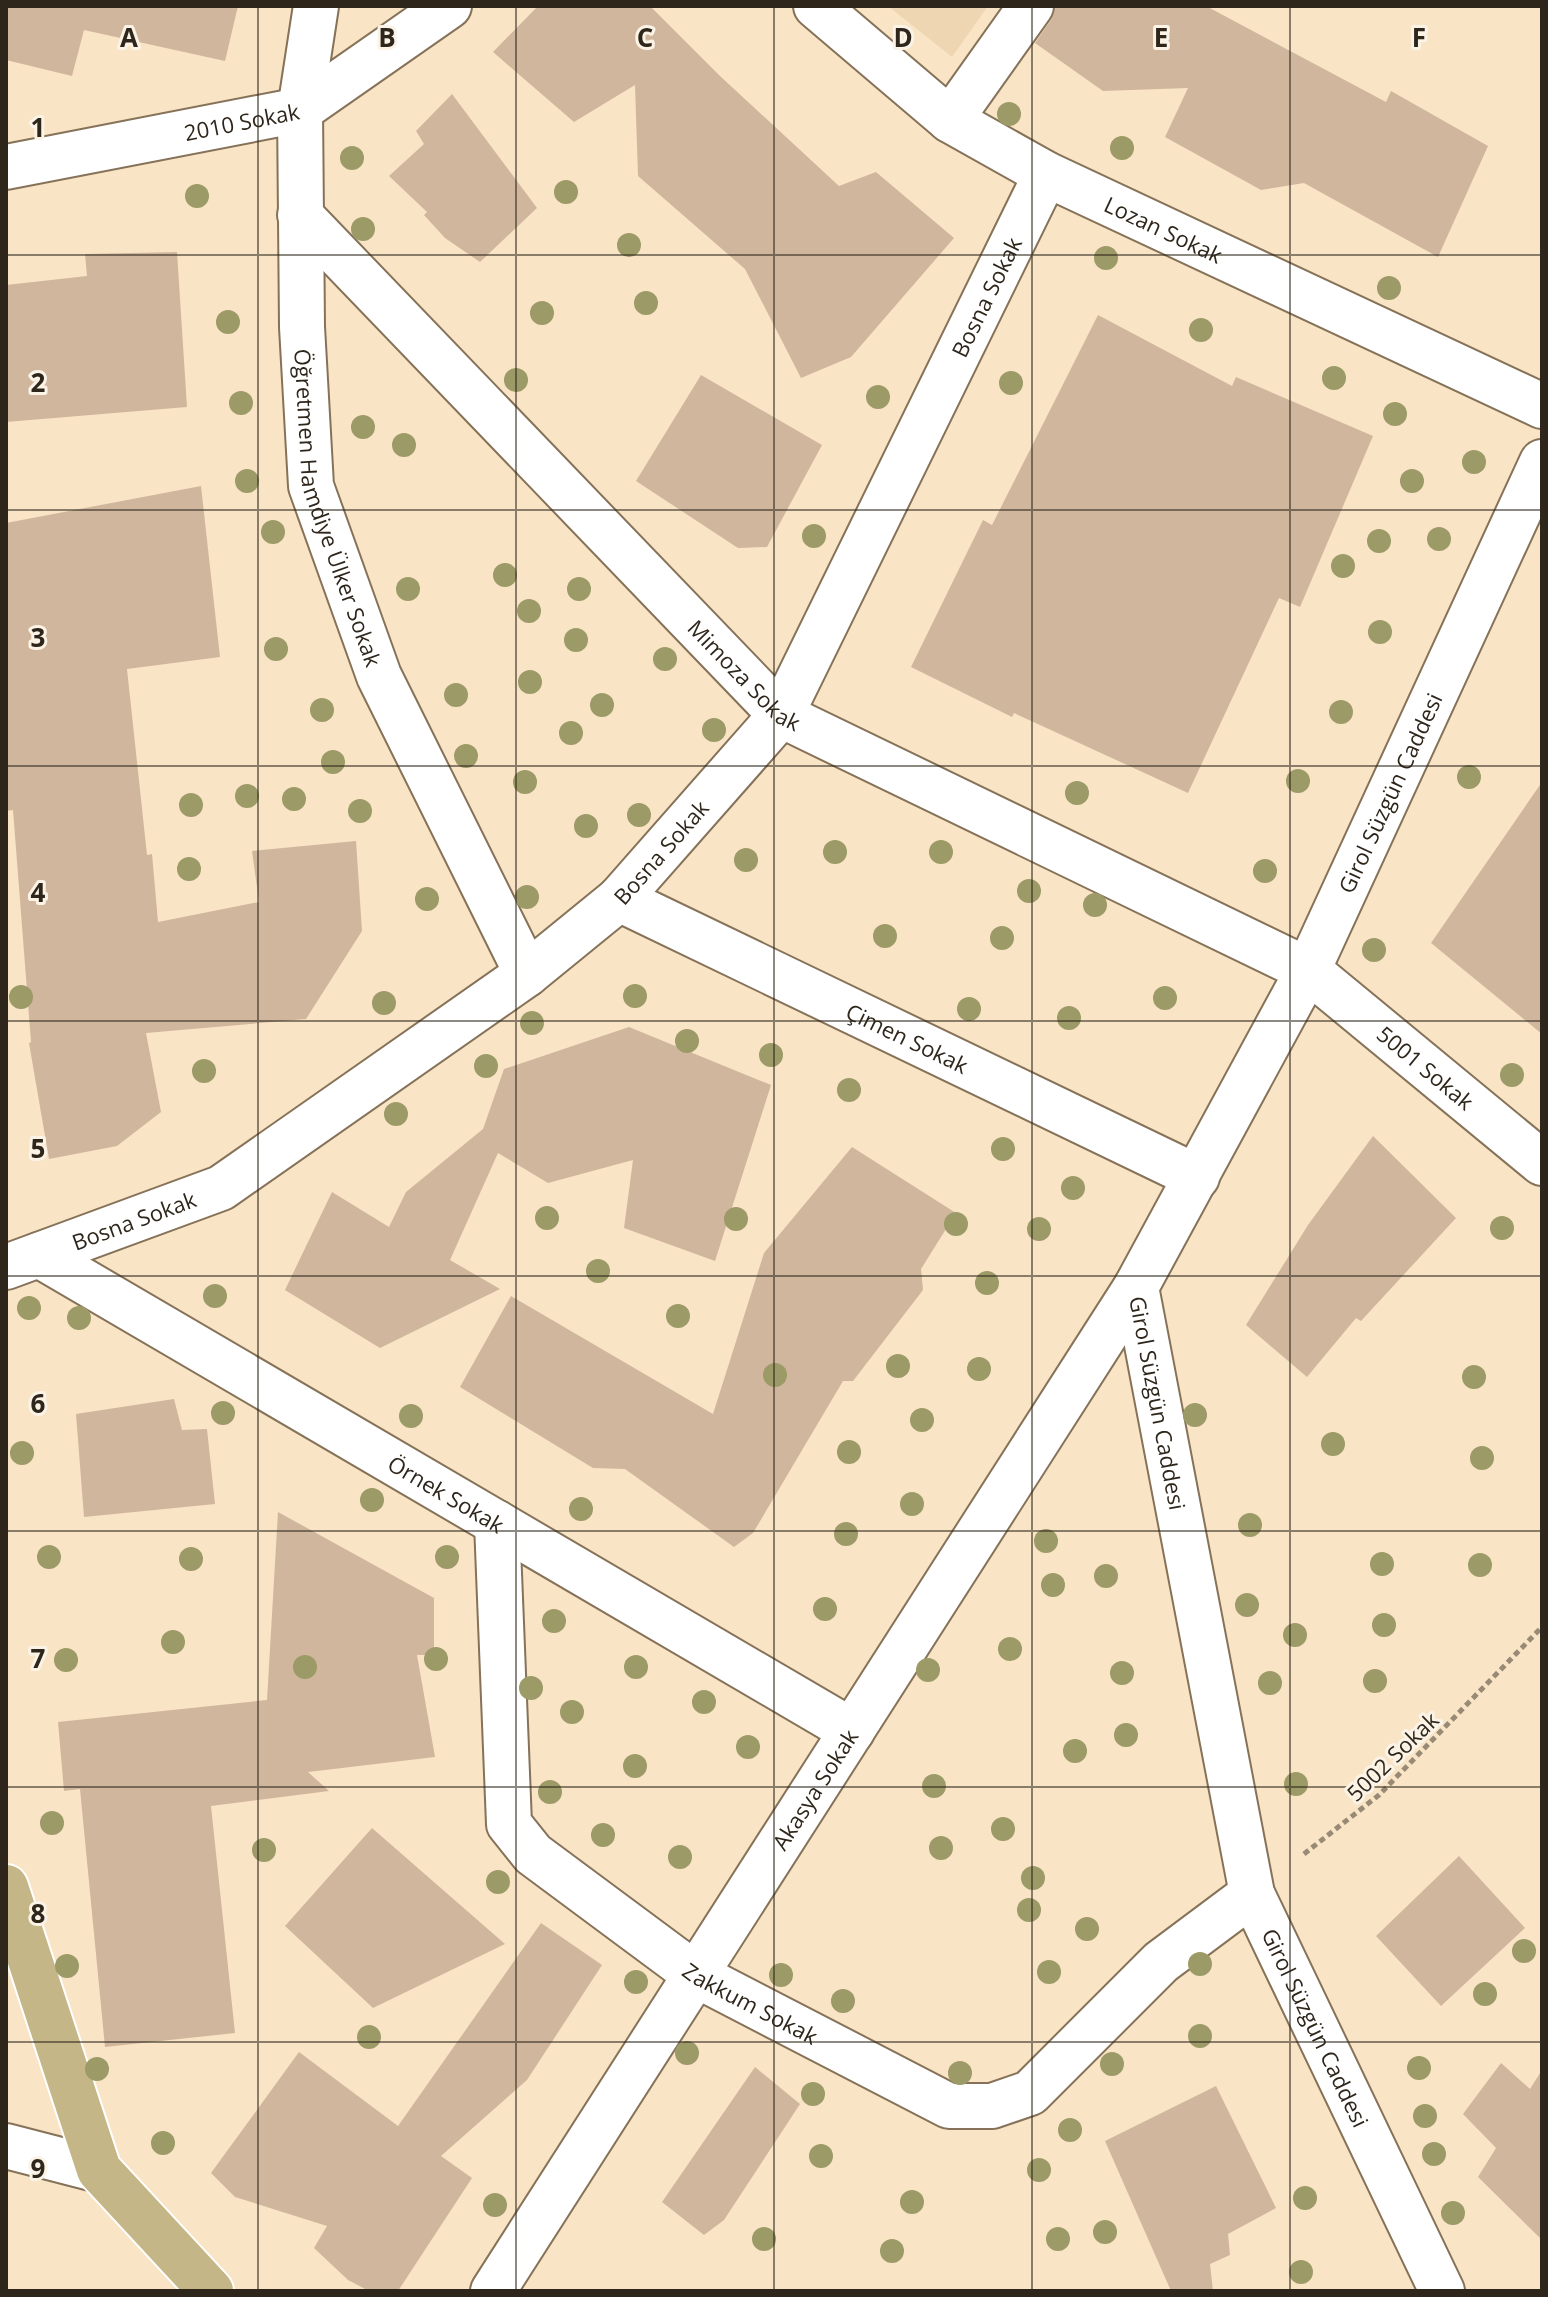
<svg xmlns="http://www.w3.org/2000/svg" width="1548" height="2297" font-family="'Open Sans',sans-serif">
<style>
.built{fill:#efd6b3}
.building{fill:#d0b69d}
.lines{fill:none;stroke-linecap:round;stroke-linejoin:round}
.minor-casing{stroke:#857258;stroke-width:48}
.major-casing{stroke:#fff;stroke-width:48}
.path{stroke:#998a75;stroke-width:5;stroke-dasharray:6 4;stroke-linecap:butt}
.minor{stroke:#fff;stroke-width:44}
.major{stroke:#c4b686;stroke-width:44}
.tree{fill:#9c9a67}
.grid{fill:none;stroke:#2e261b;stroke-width:2;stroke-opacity:0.55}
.labels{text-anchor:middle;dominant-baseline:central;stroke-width:6;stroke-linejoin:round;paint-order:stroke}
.street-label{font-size:22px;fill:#2e261b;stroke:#fcf3e7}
.grid-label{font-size:26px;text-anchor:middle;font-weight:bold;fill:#2e261b;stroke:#fcf3e7;stroke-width:6;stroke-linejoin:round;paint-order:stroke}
</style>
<rect width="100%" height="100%" fill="#f9e4c6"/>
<path class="built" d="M888,6h100l-36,51z"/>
<path class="building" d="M6,6h232l-13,55 -141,-31 -12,46 -66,-16z
M538,6h112l70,70 119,110 37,-14 78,66 -103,119 -50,21 -56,-109 -107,-93 -3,-91 -61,37 -81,-70z
M1056,6h150l180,96 5,-11 97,55 -50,111 -134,-74 -43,7 -96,-53 23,-49 -85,3 -68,-48 16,-23z
M452,94l85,114 -57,54 -35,-24 -21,-23 3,-3 -38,-36 35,-32 -8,-13z
M177,252l10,155 -181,15v-137l81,-9 -2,-22z
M1098,315l134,71 4,-9 137,59 -73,171 -21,-9 -91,195 -174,-80 -2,4 -101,-50 72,-147 9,5z
M701,375l121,70 -55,102 -29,1 -102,-67z
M201,486l19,171 -93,12 20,186 5,-1 6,68 101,-20 -7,-51 104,-10 6,90 -56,88 -160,14 15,79 -44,34 -68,13 -20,-116 2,-1 -18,-232 -7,1v-288z
M1542,782v252l-111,-91z
M629,1027l142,58 -56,176 -91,-33 9,-68 -85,23 -50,-30 -48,107 50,29 -120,59 -95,-58 47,-98 57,35 17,-35 77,-63 21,-60z
M1373,1136l83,82 -95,103 -5,-3 -49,59 -61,-52 62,-100z
M852,1147l104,66 -35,56 2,21 -70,91h-10l-90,152 -19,14 -109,-78 -32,-1 -133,-81 51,-91 202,118 51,-161z
M174,1399l8,31 25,-1 8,75 -131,13 -8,-103z
M278,1512l156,86v57h-17l18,102 -127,15 21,19 -118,15 24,227 -130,14 -25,-258 -16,2 -6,-69 209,-22z
M372,1828l133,116 -132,64 -88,-82z
M1459,1856l66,72 -84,78 -65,-70z
M541,1923l61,42 -75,115 -86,76 31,22 -74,113h-29l-21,-11 -34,-32 13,-22 -92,-29 -24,-24 88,-121 99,74z
M1501,2063l29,26 12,-19v170l-64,-63 18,-29 -33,-34z
M755,2067l45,37 -76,116 -20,15 -42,-33z
M1216,2086l60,122 -48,26 2,21 -20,9 3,27h-42l-66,-150z"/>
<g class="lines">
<defs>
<g id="minor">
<path id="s1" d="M316,6l-16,104 2,217 9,159 68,190 148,298"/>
<path id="s2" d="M816,6l134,114 96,54 496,232"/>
<path d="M950,120l81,-114"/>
<path id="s3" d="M6,167l294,-57 149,-104"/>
<path id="s4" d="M300,215l481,500 527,255 234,193"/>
<path id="s5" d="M619,899l578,278"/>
<path id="s6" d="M39,1255l813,476"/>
<path id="s7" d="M6,1267l215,-79 306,-214 92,-75 162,-184 265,-541"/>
<path id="s8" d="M1136,1287l116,607 190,397"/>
<path id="s9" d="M497,1523l12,301 24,30 163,121 253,131h43l38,-13 131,-131 91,-68"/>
<path d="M6,2146l93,24"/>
<path id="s10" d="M493,2291l643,-1004 172,-317 234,-508"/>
</g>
<path id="major" d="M6,1887l93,283 112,121"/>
</defs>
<use href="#minor" class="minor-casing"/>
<use href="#major" class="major-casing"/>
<path class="path" d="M1304,1854l75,-59 163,-168"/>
<use href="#minor" class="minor"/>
<use href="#major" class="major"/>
</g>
<g class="tree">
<circle cx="1009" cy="114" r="12"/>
<circle cx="1122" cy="148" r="12"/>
<circle cx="352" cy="158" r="12"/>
<circle cx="566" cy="192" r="12"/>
<circle cx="197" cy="196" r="12"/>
<circle cx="363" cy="229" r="12"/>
<circle cx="629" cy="245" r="12"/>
<circle cx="1106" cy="258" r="12"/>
<circle cx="1389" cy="288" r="12"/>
<circle cx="646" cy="303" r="12"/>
<circle cx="542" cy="313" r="12"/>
<circle cx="228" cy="322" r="12"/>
<circle cx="1201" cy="330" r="12"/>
<circle cx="1334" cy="378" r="12"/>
<circle cx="516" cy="380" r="12"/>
<circle cx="1011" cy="383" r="12"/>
<circle cx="878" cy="397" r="12"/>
<circle cx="241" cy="403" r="12"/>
<circle cx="1395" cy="414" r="12"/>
<circle cx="363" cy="427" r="12"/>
<circle cx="404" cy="445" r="12"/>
<circle cx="1474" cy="462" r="12"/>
<circle cx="247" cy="481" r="12"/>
<circle cx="1412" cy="481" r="12"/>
<circle cx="273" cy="532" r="12"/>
<circle cx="814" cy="536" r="12"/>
<circle cx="1439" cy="539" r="12"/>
<circle cx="1379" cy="541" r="12"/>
<circle cx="1343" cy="566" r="12"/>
<circle cx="505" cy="575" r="12"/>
<circle cx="408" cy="589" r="12"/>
<circle cx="579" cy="589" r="12"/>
<circle cx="529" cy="611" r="12"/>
<circle cx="1380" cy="632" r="12"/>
<circle cx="576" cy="640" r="12"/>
<circle cx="276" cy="649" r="12"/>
<circle cx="665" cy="659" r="12"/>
<circle cx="530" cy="682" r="12"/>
<circle cx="456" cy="695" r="12"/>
<circle cx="602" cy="705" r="12"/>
<circle cx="322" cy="710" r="12"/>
<circle cx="1341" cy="712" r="12"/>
<circle cx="714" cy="730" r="12"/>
<circle cx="571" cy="733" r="12"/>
<circle cx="466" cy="756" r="12"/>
<circle cx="333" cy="762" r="12"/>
<circle cx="1469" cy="777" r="12"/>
<circle cx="1298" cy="781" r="12"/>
<circle cx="525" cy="782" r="12"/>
<circle cx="1077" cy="793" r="12"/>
<circle cx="247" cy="796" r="12"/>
<circle cx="294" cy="799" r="12"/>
<circle cx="191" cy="805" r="12"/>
<circle cx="360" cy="811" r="12"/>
<circle cx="639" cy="815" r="12"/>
<circle cx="586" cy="826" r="12"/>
<circle cx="835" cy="852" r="12"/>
<circle cx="941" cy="852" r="12"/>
<circle cx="746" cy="860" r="12"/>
<circle cx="189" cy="869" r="12"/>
<circle cx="1265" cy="871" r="12"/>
<circle cx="1029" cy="891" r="12"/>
<circle cx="527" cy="897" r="12"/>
<circle cx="427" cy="899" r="12"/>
<circle cx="1095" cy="905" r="12"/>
<circle cx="885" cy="936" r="12"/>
<circle cx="1002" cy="938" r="12"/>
<circle cx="1374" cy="950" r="12"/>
<circle cx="635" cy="996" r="12"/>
<circle cx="21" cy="997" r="12"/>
<circle cx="1165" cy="998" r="12"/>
<circle cx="384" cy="1003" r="12"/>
<circle cx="969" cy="1009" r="12"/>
<circle cx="1069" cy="1018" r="12"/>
<circle cx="532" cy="1023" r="12"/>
<circle cx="687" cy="1041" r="12"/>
<circle cx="771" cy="1055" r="12"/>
<circle cx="486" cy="1066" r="12"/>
<circle cx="204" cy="1071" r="12"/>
<circle cx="1512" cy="1075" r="12"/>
<circle cx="849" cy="1090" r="12"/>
<circle cx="396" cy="1114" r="12"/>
<circle cx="1003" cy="1149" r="12"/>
<circle cx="1073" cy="1188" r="12"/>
<circle cx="547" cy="1218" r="12"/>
<circle cx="736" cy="1219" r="12"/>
<circle cx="956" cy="1224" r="12"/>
<circle cx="1502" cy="1228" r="12"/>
<circle cx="1039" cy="1229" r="12"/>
<circle cx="598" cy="1271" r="12"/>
<circle cx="987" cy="1283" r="12"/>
<circle cx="215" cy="1296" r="12"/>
<circle cx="29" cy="1308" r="12"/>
<circle cx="678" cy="1316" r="12"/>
<circle cx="79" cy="1318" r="12"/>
<circle cx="898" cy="1366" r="12"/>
<circle cx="979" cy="1369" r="12"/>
<circle cx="775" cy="1375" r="12"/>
<circle cx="1474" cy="1377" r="12"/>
<circle cx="223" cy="1413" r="12"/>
<circle cx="1195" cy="1415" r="12"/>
<circle cx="411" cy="1416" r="12"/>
<circle cx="922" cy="1420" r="12"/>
<circle cx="1333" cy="1444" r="12"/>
<circle cx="849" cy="1452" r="12"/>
<circle cx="22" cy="1453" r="12"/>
<circle cx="1482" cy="1458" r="12"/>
<circle cx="372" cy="1500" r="12"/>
<circle cx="912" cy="1504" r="12"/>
<circle cx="581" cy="1509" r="12"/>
<circle cx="1250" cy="1525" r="12"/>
<circle cx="846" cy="1534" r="12"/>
<circle cx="1046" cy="1541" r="12"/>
<circle cx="49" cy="1557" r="12"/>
<circle cx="447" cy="1557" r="12"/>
<circle cx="191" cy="1559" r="12"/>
<circle cx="1382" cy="1564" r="12"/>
<circle cx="1480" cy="1565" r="12"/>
<circle cx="1106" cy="1576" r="12"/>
<circle cx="1053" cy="1585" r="12"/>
<circle cx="1247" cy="1605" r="12"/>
<circle cx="825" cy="1609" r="12"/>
<circle cx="554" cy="1621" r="12"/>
<circle cx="1384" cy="1625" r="12"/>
<circle cx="1295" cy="1635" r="12"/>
<circle cx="173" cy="1642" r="12"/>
<circle cx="1010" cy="1649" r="12"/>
<circle cx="436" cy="1659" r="12"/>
<circle cx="66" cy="1660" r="12"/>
<circle cx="305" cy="1667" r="12"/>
<circle cx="636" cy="1667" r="12"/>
<circle cx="928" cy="1670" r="12"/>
<circle cx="1122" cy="1673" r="12"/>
<circle cx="1375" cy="1681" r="12"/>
<circle cx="1270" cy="1683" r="12"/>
<circle cx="531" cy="1688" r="12"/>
<circle cx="704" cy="1702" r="12"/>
<circle cx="572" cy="1712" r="12"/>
<circle cx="1126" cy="1735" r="12"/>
<circle cx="748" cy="1747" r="12"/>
<circle cx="1075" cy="1751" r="12"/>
<circle cx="635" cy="1766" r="12"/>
<circle cx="1296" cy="1784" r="12"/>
<circle cx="934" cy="1786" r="12"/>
<circle cx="550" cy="1792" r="12"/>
<circle cx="52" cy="1823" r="12"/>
<circle cx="1003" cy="1829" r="12"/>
<circle cx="603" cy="1835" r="12"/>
<circle cx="941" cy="1848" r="12"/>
<circle cx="264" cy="1850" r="12"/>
<circle cx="680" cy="1857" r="12"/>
<circle cx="1033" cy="1878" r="12"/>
<circle cx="498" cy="1882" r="12"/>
<circle cx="1029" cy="1910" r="12"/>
<circle cx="1087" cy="1929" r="12"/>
<circle cx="1524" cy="1951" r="12"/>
<circle cx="1200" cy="1964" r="12"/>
<circle cx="67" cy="1966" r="12"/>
<circle cx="1049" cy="1972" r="12"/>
<circle cx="781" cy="1975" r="12"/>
<circle cx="636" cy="1982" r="12"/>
<circle cx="1485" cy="1994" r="12"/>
<circle cx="843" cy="2001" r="12"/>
<circle cx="1200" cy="2036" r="12"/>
<circle cx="369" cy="2037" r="12"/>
<circle cx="687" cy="2053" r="12"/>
<circle cx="1112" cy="2064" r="12"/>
<circle cx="1419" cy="2068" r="12"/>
<circle cx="97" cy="2069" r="12"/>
<circle cx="960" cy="2073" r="12"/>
<circle cx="813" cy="2094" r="12"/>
<circle cx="1425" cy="2116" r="12"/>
<circle cx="1070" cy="2130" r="12"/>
<circle cx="163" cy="2143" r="12"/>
<circle cx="1434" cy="2154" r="12"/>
<circle cx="821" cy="2156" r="12"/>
<circle cx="1039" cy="2170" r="12"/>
<circle cx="1305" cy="2198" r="12"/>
<circle cx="912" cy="2202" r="12"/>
<circle cx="495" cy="2205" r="12"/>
<circle cx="1453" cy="2213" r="12"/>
<circle cx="1105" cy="2232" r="12"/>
<circle cx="764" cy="2239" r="12"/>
<circle cx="1058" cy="2239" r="12"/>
<circle cx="892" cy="2251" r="12"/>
<circle cx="1301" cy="2272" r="12"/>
</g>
<path class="grid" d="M258,6v2285M516,6v2285M774,6v2285M1032,6v2285M1290,6v2285M6,255h1536M6,510h1536M6,766h1536M6,1021h1536M6,1276h1536M6,1531h1536M6,1787h1536M6,2042h1536"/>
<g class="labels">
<g class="street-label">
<text stroke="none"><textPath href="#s3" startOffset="240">2010 Sokak</textPath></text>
<text stroke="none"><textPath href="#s2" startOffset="416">Lozan Sokak</textPath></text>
<text stroke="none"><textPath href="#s7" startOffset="1432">Bosna Sokak</textPath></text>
<text stroke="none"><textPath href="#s1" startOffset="508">Öğretmen Hamdiye Ülker Sokak</textPath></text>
<text stroke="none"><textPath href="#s4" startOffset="640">Mimoza Sokak</textPath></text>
<text stroke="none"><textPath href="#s10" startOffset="1748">Girol Süzgün Caddesi</textPath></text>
<text stroke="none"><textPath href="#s7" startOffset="784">Bosna Sokak</textPath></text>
<text stroke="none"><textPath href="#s5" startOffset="320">Çimen Sokak</textPath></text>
<text stroke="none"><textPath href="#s4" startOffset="1432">5001 Sokak</textPath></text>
<text stroke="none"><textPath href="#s7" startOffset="136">Bosna Sokak</textPath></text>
<text stroke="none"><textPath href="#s8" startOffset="118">Girol Süzgün Caddesi</textPath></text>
<text stroke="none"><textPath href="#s6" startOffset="472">Örnek Sokak</textPath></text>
<text transform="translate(1392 1756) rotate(-44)">5002 Sokak</text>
<text stroke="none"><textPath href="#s10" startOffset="596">Akasya Sokak</textPath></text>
<text stroke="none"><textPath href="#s9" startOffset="604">Zakkum Sokak</textPath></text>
<text stroke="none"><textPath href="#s8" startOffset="766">Girol Süzgün Caddesi</textPath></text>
</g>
</g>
<g class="grid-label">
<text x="129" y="47">A</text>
<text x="387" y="47">B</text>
<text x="645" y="47">C</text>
<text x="903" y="47">D</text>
<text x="1161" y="47">E</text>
<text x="1419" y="47">F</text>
<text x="38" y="137">1</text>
<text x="38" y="392">2</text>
<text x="38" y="647">3</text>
<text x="38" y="902">4</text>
<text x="38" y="1158">5</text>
<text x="38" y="1413">6</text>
<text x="38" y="1668">7</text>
<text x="38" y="1923">8</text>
<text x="38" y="2178">9</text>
</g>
<rect width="1548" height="2297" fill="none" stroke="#2e261b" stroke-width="16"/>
</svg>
